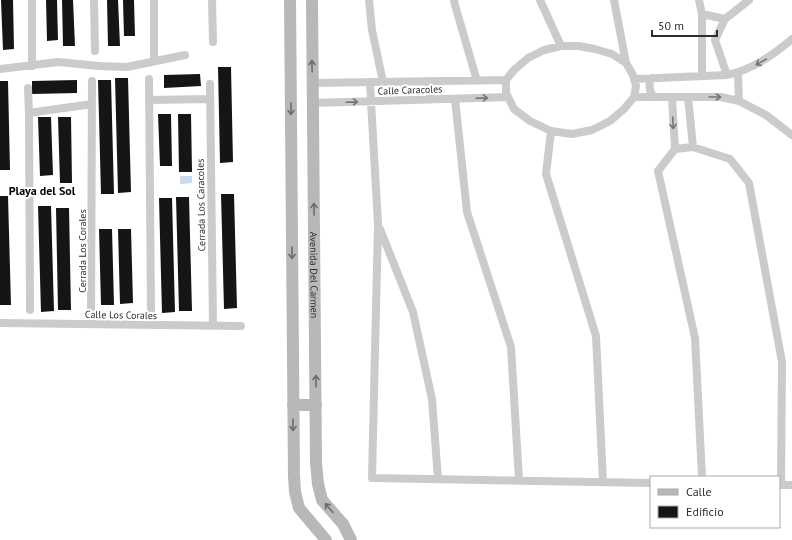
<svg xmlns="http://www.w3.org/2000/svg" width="792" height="540" font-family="'PT Sans',sans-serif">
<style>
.water{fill:#c8dbec}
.building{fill:#151515}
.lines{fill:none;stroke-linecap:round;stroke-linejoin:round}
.street{stroke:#cbcbcb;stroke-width:8}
.secondary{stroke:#b8b8b8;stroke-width:12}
.oneway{stroke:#757575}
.oneway2{stroke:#6c6c6c}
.labels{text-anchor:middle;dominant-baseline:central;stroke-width:4;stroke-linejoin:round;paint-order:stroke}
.street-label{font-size:10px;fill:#2e2e2e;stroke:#fff}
.quarter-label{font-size:12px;font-weight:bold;fill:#000;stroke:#fff}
</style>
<rect width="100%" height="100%" fill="#fff"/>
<path class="water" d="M180,176h12v7l-12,1z
M61,187h12v7l-12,1z"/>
<path class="building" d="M1,0h12l1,49 -11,1z
M46,0h11l1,40 -11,1z
M62,0h11l2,46h-12z
M107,0h11l2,46h-12z
M123,0h11l1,36h-11z
M218,67h13l2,95 -13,1z
M200,74l1,12 -37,2v-13z
M115,78h13l3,114 -13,1z
M77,80v13l-45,1v-13z
M98,80h13l3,114h-13z
M0,81h8l2,89h-10z
M158,114h13l1,52h-12z
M178,114h13l1,58h-13z
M38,117h13l2,58 -13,1z
M58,117h13l1,66h-12z
M221,194h13l3,114 -13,1z
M0,196h8l3,109h-11z
M176,197h13l3,114h-13z
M159,198h13l3,114 -13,1z
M38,206h13l3,105 -13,1z
M56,208h13l2,102h-13z
M99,229h13l2,76h-13z
M118,229h13l2,74 -13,1z"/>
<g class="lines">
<path class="street" d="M94,0l1,51
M154,0v61
M212,0l1,42
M369,0l3,30 11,52
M454,0l1,5 22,76
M540,0l21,46
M614,0l12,63
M699,0l3,14 23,5 24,-19
M725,19l-10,21 12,35
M561,46h18l16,3 17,5 14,9 7,12 3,11 -2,11 -10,12 -14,12 -18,9 -20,4 -21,-3 -21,-10 -16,-12 -8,-16v-13l8,-10 14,-12 16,-8z
M32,66v-66
M0,69l58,-7 41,4 28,1 58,-12
M738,73l1,28
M702,76v-62
M652,78c-4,6 -3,14 2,19
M149,79l2,232
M634,79l93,-4c25,-5 46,-20 65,-36
M429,81l1,19
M370,82l1,20 7,122 -6,254 279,5
M313,83l193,-3
M210,84l3,242
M28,88l1,25 1,197
M634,97h87l18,4 27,14 26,20
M672,97l3,52
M688,97l5,50
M455,99l12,113 44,135 8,133
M149,100l61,-1
M313,103l195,-6
M29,113l63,-9
M551,131l-5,43 50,162 7,146
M380,229l33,83 19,87 6,80
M0,323l241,3
M91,324l1,-243
M702,477l-7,-139 -37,-167 17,-22 18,-2 37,12 19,24 33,179 -1,123
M779,485h13"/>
<g class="secondary">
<path d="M290,0l4,476 1,16 4,16 27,32"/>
<path id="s1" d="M312,0l4,463 2,21 4,16 21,24 8,16"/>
<path d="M293,405h23"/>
</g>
</g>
<defs><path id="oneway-shaft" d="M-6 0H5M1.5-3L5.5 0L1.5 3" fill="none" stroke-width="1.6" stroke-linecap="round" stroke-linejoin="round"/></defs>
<g class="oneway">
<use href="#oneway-shaft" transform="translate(761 62) rotate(151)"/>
<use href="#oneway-shaft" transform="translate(715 97)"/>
<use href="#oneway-shaft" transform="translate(482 98) rotate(-2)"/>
<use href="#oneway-shaft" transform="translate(352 102) rotate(-2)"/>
<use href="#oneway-shaft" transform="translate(673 123) rotate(87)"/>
</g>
<g class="oneway2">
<use href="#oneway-shaft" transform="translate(312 66) rotate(-91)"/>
<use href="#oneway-shaft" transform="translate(291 109) rotate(90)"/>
<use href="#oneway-shaft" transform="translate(314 209) rotate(-91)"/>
<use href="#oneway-shaft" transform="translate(292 253) rotate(90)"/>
<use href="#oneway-shaft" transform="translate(316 381) rotate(-91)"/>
<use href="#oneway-shaft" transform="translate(293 425) rotate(90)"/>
<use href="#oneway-shaft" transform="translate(329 508) rotate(-131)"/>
</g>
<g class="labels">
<g class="street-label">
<text transform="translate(410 90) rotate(-2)">Calle Caracoles</text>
<text transform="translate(201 205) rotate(-91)">Cerrada Los Caracoles</text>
<text transform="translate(82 251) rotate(-90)">Cerrada Los Corales</text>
<text stroke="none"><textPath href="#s1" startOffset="275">Avenida Del Carmen</textPath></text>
<text transform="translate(121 315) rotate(1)">Calle Los Corales</text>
</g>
<g class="quarter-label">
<text x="42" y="190">Playa del Sol</text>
</g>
</g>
<rect x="650" y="476" width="130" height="52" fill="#ffffff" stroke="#ababab"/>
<rect x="658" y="489" width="20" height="6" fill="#b8b8b8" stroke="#ababab"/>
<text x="686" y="496" font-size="12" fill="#2e2e2e">Calle</text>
<rect x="658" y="506" width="20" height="12" fill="#151515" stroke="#ababab"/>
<text x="686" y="516" font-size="12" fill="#2e2e2e">Edificio</text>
<path d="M652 30v6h65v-6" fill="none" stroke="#2e2e2e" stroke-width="2"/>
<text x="658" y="30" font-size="12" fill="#2e2e2e" stroke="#ffffff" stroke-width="3" paint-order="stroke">50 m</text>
</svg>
